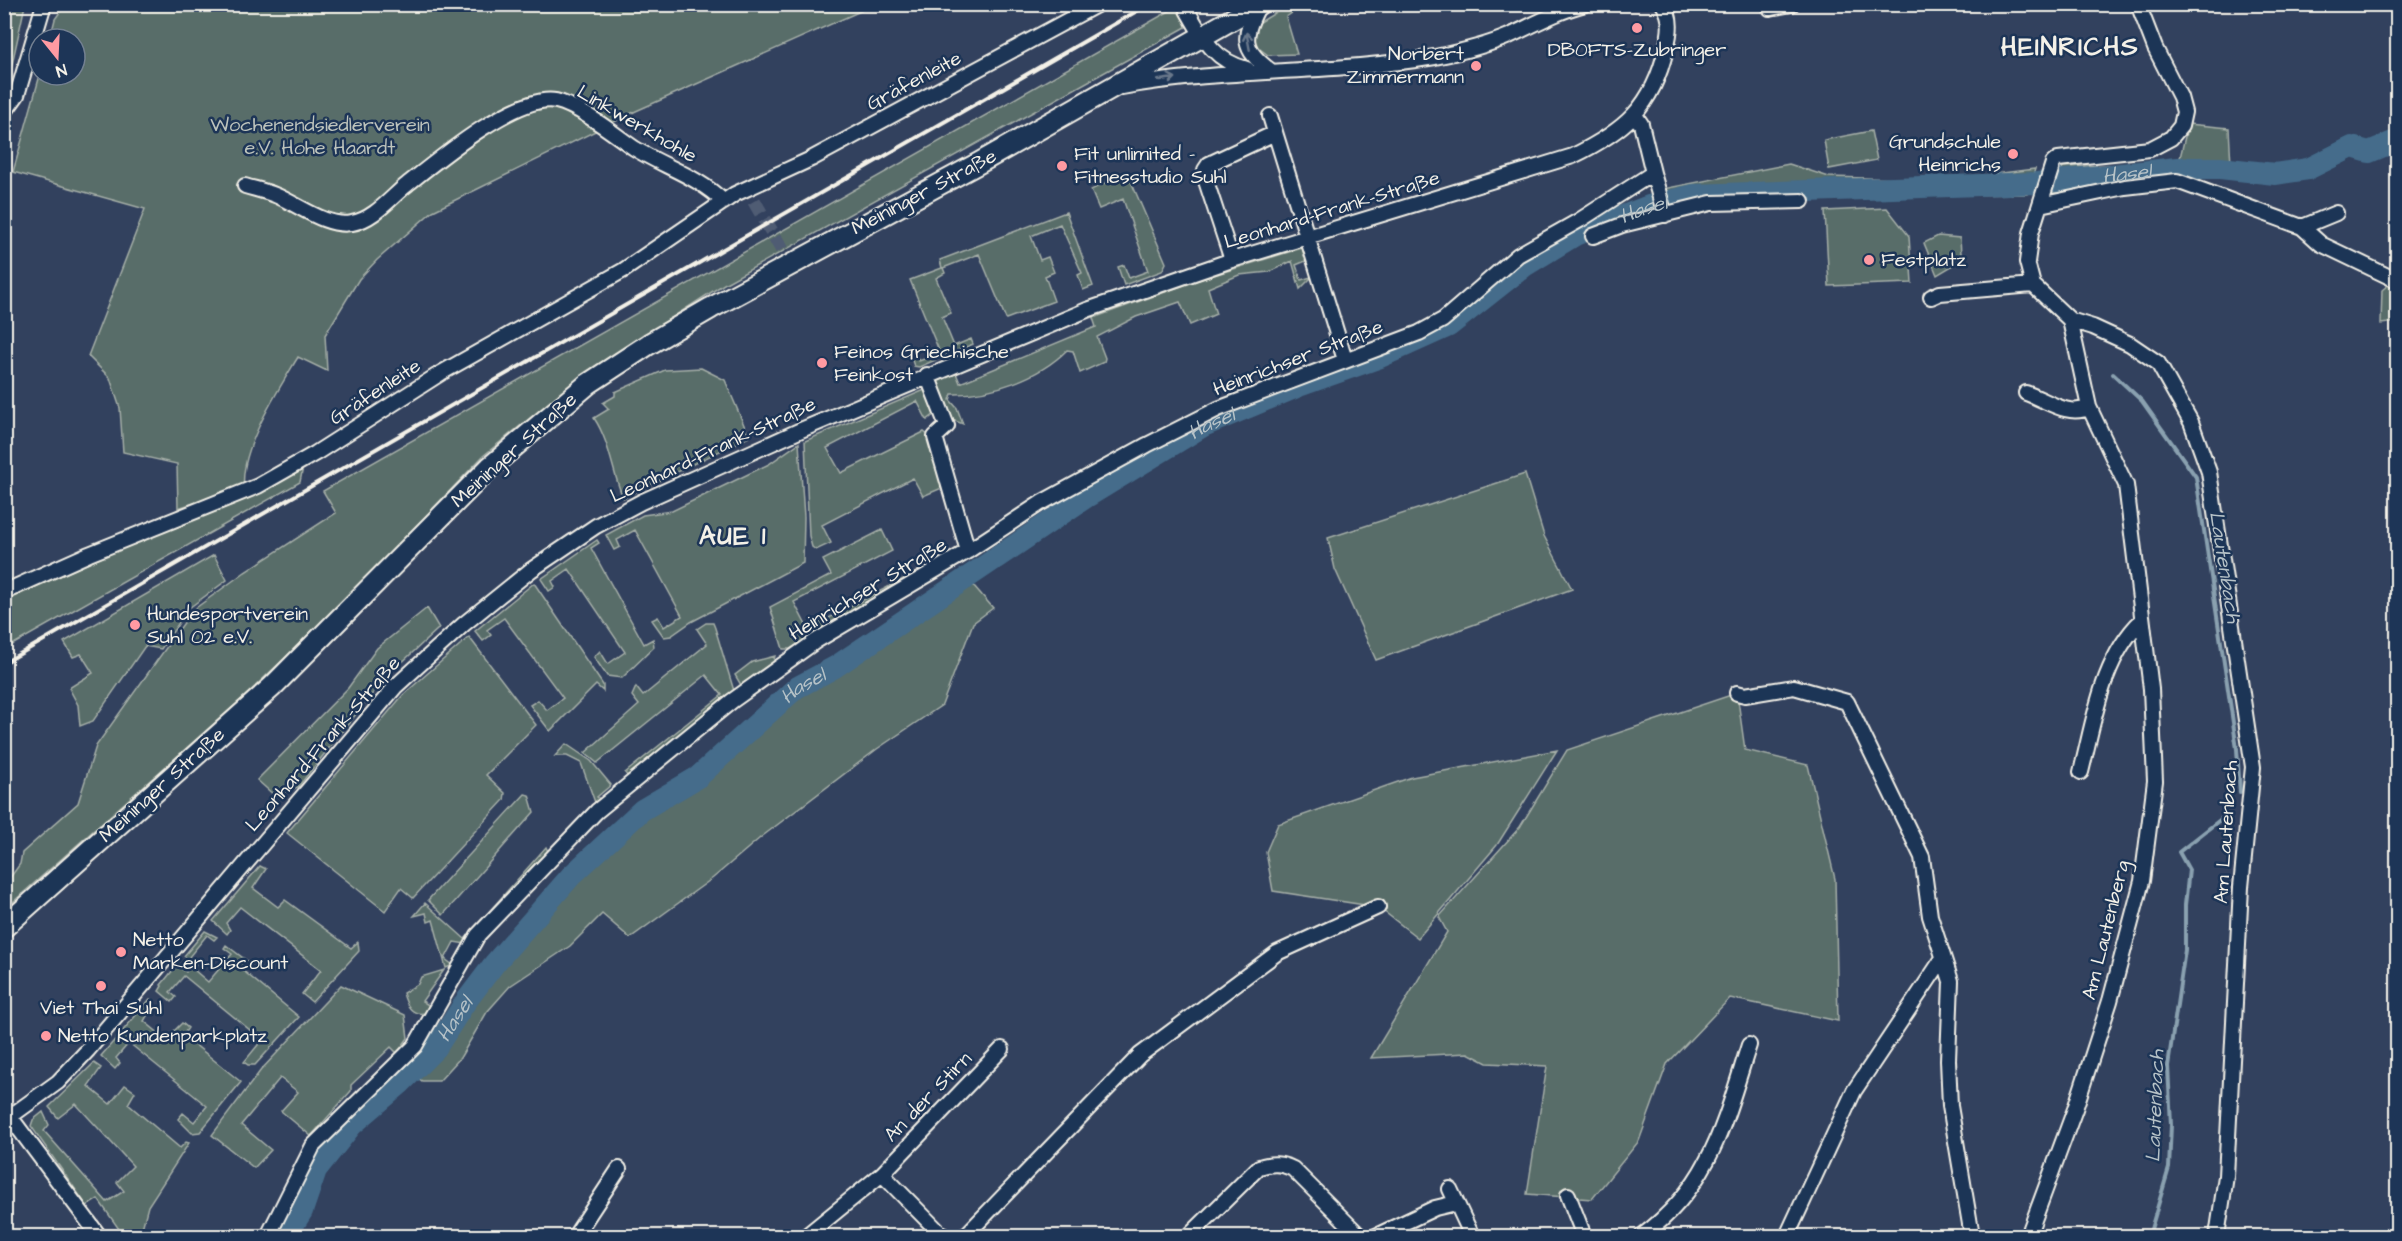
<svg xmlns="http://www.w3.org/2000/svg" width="2402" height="1241" font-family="'Architects Daughter',sans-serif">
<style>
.green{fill:#586d69;stroke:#a6afa8;stroke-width:1.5}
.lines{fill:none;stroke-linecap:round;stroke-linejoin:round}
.stream{stroke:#8aa1b0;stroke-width:4}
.river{stroke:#446c8b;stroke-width:22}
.street-tunnel{stroke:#4f5b73;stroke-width:14;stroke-dasharray:14 7;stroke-linecap:butt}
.street-casing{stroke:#f4f1e8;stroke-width:18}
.secondary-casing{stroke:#f4f1e8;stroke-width:24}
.street{stroke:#1d3557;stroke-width:14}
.secondary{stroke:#1d3557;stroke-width:20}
.rail{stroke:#f4f1e8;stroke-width:4}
.oneway{stroke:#68778a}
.poi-dot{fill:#ff9aa2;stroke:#1d3557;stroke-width:2}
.labels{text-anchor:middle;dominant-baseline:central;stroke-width:5;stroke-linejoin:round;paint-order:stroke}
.poi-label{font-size:20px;fill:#f4f1e8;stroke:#1d3557;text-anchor:start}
.street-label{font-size:20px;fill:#f4f1e8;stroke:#1d3557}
.park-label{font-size:20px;fill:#bdc3bc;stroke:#1d3557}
.water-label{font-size:21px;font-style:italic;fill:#b6c2c7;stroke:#1d3557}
.district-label{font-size:26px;font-weight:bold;letter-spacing:1.5px;fill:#f4f1e8;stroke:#1d3557}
</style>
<rect width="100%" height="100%" fill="#32415e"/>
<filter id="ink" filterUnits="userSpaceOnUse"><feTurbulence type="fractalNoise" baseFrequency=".0167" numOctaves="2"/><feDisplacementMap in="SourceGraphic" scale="12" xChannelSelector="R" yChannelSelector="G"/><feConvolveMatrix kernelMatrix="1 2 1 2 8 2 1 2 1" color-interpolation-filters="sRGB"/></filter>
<g filter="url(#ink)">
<path class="green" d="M4,5h21l-20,91h-1z
M65,5h809l-238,106 -203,100 -56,49 -18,19 -34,56 2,36 -29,-14c-19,32 -59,93 -54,130l-66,21 -1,-44 -54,-12 -3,-44 -10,-30 -22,-22 57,-147 -132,-37 27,-97h35v-36h-25l5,-20z
M1180,5h29l-26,8 3,14 -462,257 -141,91 -100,81 -136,143 -103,98 -239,212 -1,-23 16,-22 2,-11 56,-50 18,-57 97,-136 52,-38 91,-59 -13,-22z
M1288,5h16l-18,12 11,37 -29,1 -12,-9 -4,-19z
M2188,124l41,4 2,37h35l1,15 -81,-4 -135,17 12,-26 116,-5z
M1871,131l6,29 -48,9 -5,-29z
M1789,164l40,13 74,2h51l81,-10 -8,25 -296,4 -4,-3 -57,11 -7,-17z
M1127,172l39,91 -4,8 -38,14 -6,-18 6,-2 5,13 19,-7 -25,-72 -24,10 -8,-19z
M1887,208l22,28 3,47 -83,3 -4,-75z
M1066,212l27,74 -10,4 -5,-15 4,-2 -22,-49 -29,12 9,24 8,-3 6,15 -9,4 9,25 -48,18 -27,-65 -36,14 2,5 -9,5 15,35 -9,4 12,29 17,-7 2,5 -54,23 -5,-1 -6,-17 5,-2 6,14 21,-8 -30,-73 32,-12 -2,-8z
M1938,236l22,2 1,16 -4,9 -20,12 -13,-32z
M1305,247l3,13 -12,5 5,15 10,-3 -1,2 -10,10 -8,-28 -23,11 -30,3 -31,13 8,26 -26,11 -10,-23 -44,15 -39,20 8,21 -1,4 -24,11 -7,-22 -6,-1c-28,28 -76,45 -115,44l-2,6 7,8 6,16 -13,-5 -14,-37 20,-9 4,10 133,-55 3,-1 -3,-9 108,-39z
M2397,278v44l-16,2 1,-34z
M701,368l24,12 24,57 -126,61c-11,-27 -13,-56 -29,-80l15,-9 -6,-6 12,-7v-4l50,-22z
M927,389l8,25 -8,6 -10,-19 -90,47 14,25 83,-41 5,4 16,47 -3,5 -19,8 -10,-18 -91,47 9,18 -15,7 -4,-3 -3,-11 -4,-95z
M799,443l5,74 -1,46 -112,59 -20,14 -7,1 -12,-17 6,-3 6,10 18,-11 -47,-86 -18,10 3,7 -6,3 -8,-15 37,-20 29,-4 97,-47z
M303,467l-3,15 -295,167 -1,-48z
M1525,474l19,62 28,53 -196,71 -41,-91 -7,-31z
M882,530l10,21 -98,51 14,27 103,-54 -121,74h-7l-13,-42 61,-32 -8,-15z
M597,540l2,3 -8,5 53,96 9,-5 1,8 -32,31 -15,-2 -13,-19 6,-6 8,13 17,-12 -56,-83 -17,12 3,6 -6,4 -8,-12z
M214,555l13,25 -38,28 -28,41 -16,-3 -52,75 -13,5 -2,-21 -9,-17 24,-15 -12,-19 -8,3 -9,-15z
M967,578l26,30 -20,15 -31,82 -65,44 -117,89 -47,40 -83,60 -28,-24 -32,32 -60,40 -23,26 -27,46 -21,23h-17l-11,-8 25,-25 28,-44 31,-41 76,-87 34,-34 37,-32 56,-33 98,-89 39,-21z
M534,583l69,102v6l-7,-6 -46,46 -20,-26 8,-5 9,10 16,-12 -59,-80 -17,12 4,5 -8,6 -8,-10z
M427,608l12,20 -55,51 -86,108 -23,9 -18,-16 91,-92 29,-40z
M706,623h7l2,5 19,63 -4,8 -100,80 -5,-6 97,-78 -16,-20 -109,88 -12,-10 54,-48 -7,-9 4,-9 7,9 64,-52 -10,-15z
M469,637l67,88 -50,50 19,18 -1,7 -91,98 -12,-10 -16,23 -98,-78 116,-138z
M775,656c-2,13 -21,28 -34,29l-6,-10 17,-13z
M1737,693l8,57 63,15 27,114 3,142 -108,-23 -63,66 -28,77 -47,58 -65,-5 20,-128 -60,-3 -19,-10 -97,5 76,-126 -8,-15 81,-90 47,-77z
M566,744l25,17 20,24 -14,12 7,5 -7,6 -16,-45 -14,-7h-12z
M1557,750l-60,95 -79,93 -40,-31 -105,-16 -7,-39 12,-28 134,-47z
M525,794l4,1 5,17 -91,103 -15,-15z
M546,847l4,9 -84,88 -12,-2 -9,17 8,6 -7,3 -13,-48 -5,2 -2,-9 -12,3 11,-13 40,36z
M260,866l6,3 -13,19 25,19 7,-7 66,48 7,-6 1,9 -47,51 -10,-8 19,-24 -81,-63 -14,16 4,7 -3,4 -14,-13z
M205,931l12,6 -3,3 -7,-5 -19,23 8,6 -3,5 15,13 24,-28 -8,-6 2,-3 21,16 -6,8 58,48 -44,48h-7l-4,-3 18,-22 -78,-64 -14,16 6,5 -4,5 -13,-11 3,-5 -1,-1 16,-20 9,7 7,-9 -9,-7z
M444,970l-22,31 8,5 -5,7c-14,3 -19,-9 -22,-20l15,-9 3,-7z
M341,985l64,30 3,23 -11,15 -6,-6 -40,38v6l-40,45 -30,-25 17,-19 -18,-14 -39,47 30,25 -17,18 -42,-33 49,-65z
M150,999l5,3 -11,19 22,18 16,-16 6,5 -5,7 58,47 -41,50 -8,1 -14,-14 5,-6 11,9 13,-16 -78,-63 -13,15 4,5 -5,6 -14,-13z
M94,1063l7,5 -13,18 22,18 15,-19 10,7 -7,12 52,44 6,-6 3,1 -41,63 -8,30h-30l9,-7 -21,-30 -11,7 -56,-80 2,-6 10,-8 6,13 -5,6 63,71 17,-11 -7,-9 16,-16 -57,-62 -18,14 -9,-11z"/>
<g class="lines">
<path class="stream" d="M2113,374l29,27 54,76 41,272 3,43
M2149,1236l20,-68 2,-43 -3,-59 17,-116v-45l4,-35 -10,-18 42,-33"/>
<path class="river" id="s1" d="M286,1236l16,-25 14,-41 36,-45 48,-41 36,-36 28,-44 31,-41 76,-87 71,-66 56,-33 98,-89 39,-21 253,-171 115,-70 96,-40 79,-28 71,-32 77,-61 49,-30 74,-29 45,-11 343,-12 140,-15h43l55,6 33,-5 44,-22 17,5 29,-12"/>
<path class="street-tunnel" d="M754,201l30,52"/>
<defs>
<path id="street" d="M1768,4l2,4 22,-4
M1259,5c-17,32 -18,44 12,66
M1187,10c16,28 27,51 60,59
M1122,87c103,-19 209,-13 313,-30 25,-5 51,-11 74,-21 26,-12 49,-25 76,-32
M4,113l13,-18 27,-91
M1270,116l75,244
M1653,173l12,42
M245,186c10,3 20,5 30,9 23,9 51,33 77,28 20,-3 37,-23 52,-36 30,-24 113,-94 152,-86 23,5 58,33 78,47 30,19 64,28 90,54
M2040,205l85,-18 52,-6 125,46 19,17 77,37
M2302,227l34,-14
M1593,236l29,-11 89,-22 91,-2
M1232,260l-27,-82v-8l4,-6 66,-31
M1931,297l9,-4 93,-8
M2070,320l23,7 37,17 28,19 33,59 18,50 44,295 -12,120 -15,289 -9,60
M927,375l20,51 -12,11 33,114
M2026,393c20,7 43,25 63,14
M4,592l85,-38 169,-68 58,-33 125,-80 183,-103 111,-76 76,-35 287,-155
M1737,693l8,2 49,-8 53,15 75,155 8,59 21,65 -3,79 2,46 22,130
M2081,772c13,-51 21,-114 61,-152
M11,1118l88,118
M4,1121l54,-39 30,-32 308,-364 68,-62 67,-54 65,-44 45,-24 160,-72 286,-120 145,-50 341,-104c51,-25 80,-49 93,-107 4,-16 7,-30 -3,-45
M882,1174l61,62
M1450,1189l22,47
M1568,1195l16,41
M268,1236l45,-90 102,-100 63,-111 119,-124 135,-110 84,-60 152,-90 73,-48 106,-58 71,-36 201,-76 24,-13 75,-65 62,-35 73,-47 -12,-49 -6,-9
M575,1236l44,-67
M806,1236l76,-62 120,-125
M965,1236l175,-181 137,-102 101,-46
M1189,1236l70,-69c13,-4 22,-4 34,2l67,67
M1376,1236l59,-28 21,-5
M1642,1236c69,-51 82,-113 107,-191
M1787,1236l67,-145 89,-133
M2028,1236l47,-127 35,-108 32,-120 13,-100 -4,-92 -25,-204 -37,-78 -19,-87 -37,-35 -6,-23 4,-29 22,-70 5,-4 92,-10 21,-11 10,-12 3,-14 -4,-15 -25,-49 -17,-44"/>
<path id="secondary" d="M4,927l268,-240 218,-220 98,-83 61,-40 62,-36 268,-145 280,-159"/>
</defs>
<use href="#street" class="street-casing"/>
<use href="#secondary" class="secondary-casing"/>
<use href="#street" class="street"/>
<use href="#secondary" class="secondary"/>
<path class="rail" d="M4,663l1145,-659"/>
</g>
<defs><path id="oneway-shaft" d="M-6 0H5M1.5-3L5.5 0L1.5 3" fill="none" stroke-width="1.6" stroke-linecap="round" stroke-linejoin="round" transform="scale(1.5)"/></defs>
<g class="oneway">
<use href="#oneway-shaft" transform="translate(1248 41) rotate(-101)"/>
<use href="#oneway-shaft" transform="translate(1167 79) rotate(-8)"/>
</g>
</g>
<g class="poi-dot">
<circle cx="1637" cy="28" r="6"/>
<circle cx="1476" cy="66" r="6"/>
<circle cx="2013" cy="154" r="6"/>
<circle cx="1062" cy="166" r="6"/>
<circle cx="1869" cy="260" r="6"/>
<circle cx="822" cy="363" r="6"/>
<circle cx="135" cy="625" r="6"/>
<circle cx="121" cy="952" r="6"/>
<circle cx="101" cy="986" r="6"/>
<circle cx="46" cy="1036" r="6"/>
</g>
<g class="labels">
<g class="poi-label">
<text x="1637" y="50" text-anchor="middle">DB0FTS-Zubringer</text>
<text x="1464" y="54" text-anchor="end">Norbert<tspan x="1464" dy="23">Zimmermann</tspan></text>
<text x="2001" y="142" text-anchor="end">Grundschule<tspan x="2001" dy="23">Heinrichs</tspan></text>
<text x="1074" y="154">Fit unlimited -<tspan x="1074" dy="23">Fitnesstudio Suhl</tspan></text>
<text x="1881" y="260">Festplatz</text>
<text x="834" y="352">Feinos Griechische<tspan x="834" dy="23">Feinkost</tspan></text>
<text x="147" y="614">Hundesportverein<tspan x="147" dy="23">Suhl 02 e.V.</tspan></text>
<text x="133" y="940">Netto<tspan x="133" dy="23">Marken-Discount</tspan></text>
<text x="101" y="1008" text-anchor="middle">Viet Thai Suhl</text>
<text x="58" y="1036">Netto Kundenparkplatz</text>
</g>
<g class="street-label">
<text transform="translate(914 81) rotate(-28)">Gräfenleite</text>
<text transform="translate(637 124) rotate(30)">Linkwerkhohle</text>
<text transform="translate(924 192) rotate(-28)">Meininger Straße</text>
<text transform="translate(1332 210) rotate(-17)">Leonhard-Frank-Straße</text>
<text transform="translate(1298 358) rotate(-21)">Heinrichser Straße</text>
<text transform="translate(375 392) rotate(-33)">Gräfenleite</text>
<text transform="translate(514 450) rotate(-42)">Meininger Straße</text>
<text transform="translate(713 450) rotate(-25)">Leonhard-Frank-Straße</text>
<text transform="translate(868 589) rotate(-31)">Heinrichser Straße</text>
<text transform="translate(323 744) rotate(-49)">Leonhard-Frank-Straße</text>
<text transform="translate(162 785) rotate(-42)">Meininger Straße</text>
<text transform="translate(2226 832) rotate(-86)">Am Lautenbach</text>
<text transform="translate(2106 930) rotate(-76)">Am Lautenberg</text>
<text transform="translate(928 1097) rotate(-46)">An der Stirn</text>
</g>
<g class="park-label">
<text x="320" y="125">Wochenendsiedlerverein<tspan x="320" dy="23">e.V. Hohe Haardt</tspan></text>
</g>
<g class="water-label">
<text stroke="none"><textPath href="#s1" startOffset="2223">Hasel</textPath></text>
<text stroke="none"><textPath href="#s1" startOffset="1737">Hasel</textPath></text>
<text stroke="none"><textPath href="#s1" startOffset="1251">Hasel</textPath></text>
<text transform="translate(2225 567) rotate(81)">Lautenbach</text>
<text stroke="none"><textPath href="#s1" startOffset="765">Hasel</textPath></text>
<text stroke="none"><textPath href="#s1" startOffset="279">Hasel</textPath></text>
<text transform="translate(2155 1106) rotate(-88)">Lautenbach</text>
</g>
<g class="district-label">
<text x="2070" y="47">HEINRICHS</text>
<text x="733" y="536">AUE 1</text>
</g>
</g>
<rect width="2402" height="1241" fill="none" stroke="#1d3557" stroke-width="24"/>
<rect x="12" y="12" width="2378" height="1217" fill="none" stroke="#f4f1e8" stroke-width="2" filter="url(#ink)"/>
<g transform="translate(57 57) rotate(162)"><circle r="28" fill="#1d3557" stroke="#738091" stroke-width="1.5"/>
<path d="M0-4.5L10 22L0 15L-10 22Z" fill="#ff9aa2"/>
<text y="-9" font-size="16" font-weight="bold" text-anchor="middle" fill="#f4f1e8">N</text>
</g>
</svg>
